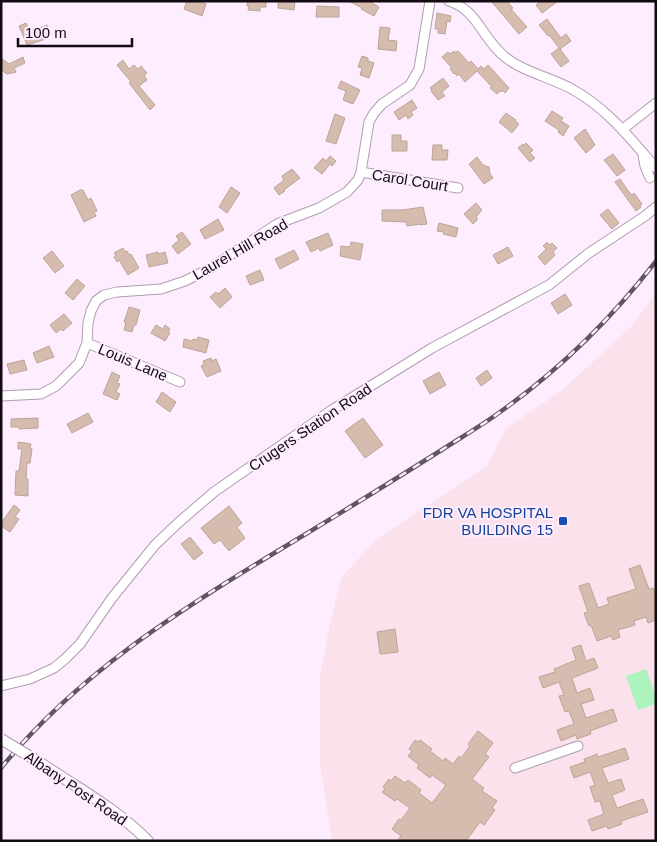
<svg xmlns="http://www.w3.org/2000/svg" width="657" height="842" font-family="Arial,sans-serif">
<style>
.medical{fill:#fae1eb}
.green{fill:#acf3bd}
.building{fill:#d6bcae;stroke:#bea497}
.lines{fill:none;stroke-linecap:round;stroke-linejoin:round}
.minor-casing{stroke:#af9cb0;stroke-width:11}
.major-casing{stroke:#af9cb0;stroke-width:12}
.minor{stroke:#fff;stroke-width:9}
.major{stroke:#fff;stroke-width:10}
.rail-casing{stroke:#605660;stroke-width:4.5}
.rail{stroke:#fdedfe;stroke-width:2.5;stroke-dasharray:8;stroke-linecap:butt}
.major-bridge-casing{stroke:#af9cb0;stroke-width:12;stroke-linecap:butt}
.major-bridge{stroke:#fff;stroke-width:10}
.transit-dot{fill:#1a4fb4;stroke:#fdedfe;stroke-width:2}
.labels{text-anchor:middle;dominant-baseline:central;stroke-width:4;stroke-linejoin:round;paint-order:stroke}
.street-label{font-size:15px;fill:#120b12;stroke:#fdedfe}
.transit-label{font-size:15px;fill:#164399;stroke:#fdedfe;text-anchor:end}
</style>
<rect width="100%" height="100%" fill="#fdedfe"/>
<path class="medical" d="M656,293v548h-324l-12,-77v-87l8,-44 13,-55 36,-39 110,-73 19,-38 55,-37 71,-65z"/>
<path class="green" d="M646,669l10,28v7l-18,6 -12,-34z"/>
<path class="building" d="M187,1l7,2 1,-2h3l8,3 -4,12 -18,-7z
M247,1h19v6h-6v4l-12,-1 1,-4h-2z
M278,1h17l-1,9 -16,-2z
M349,1h24l-1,2 7,4 -5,9 -13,-7 1,-1z
M491,1h16l6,7 -2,1 16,18 -8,7z
M541,1h17l-16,12 -6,-8z
M317,6l22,1v10h-23z
M437,13l14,3 -1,6 -3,-1 -2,13 -7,-1v-4h-3z
M547,19l14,19 5,-4 5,7 -11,8 9,12 -8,6 -10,-13 8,-6 -10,-13 -1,1 -9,-11z
M26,23l4,9 17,-7 4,10 -6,2 1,2 -19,6 -8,-19z
M380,27l10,1 -2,12 9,1 -1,10 -18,-2z
M454,51l1,2 3,-2 11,12 2,-2 7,8 3,-3 3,3 4,-4 21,23 -4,5 -3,-3 -1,2 -1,-1 -3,3 -7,-6 2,-1 -15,-16 -12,11 -6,-8 -2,2 -2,-3 -1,1 -4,-5 2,-1 -10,-11 6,-5 2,2z
M362,56l6,2v3l6,2 -5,15 -9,-3 2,-7 -4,-1z
M23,57l2,6 -11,5 2,4 -9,2 -6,-4v-12l8,6z
M123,60l6,9 5,-4 4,4 3,-3 6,7 -3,3 3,4 -8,6 16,19 -5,5 -21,-27 2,-1 -14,-17z
M443,78l6,8 -7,6 3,4 -7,4 -7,-9 1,-1 -2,-2z
M341,81l19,9 -7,14 -10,-4 3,-9 -8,-3z
M412,100l5,8 -6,4 2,3 -5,4 -2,-4 -7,5 -5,-8z
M552,111l11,7 -2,3 8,5 -6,10 -5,-4 1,-2 -14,-9z
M506,113l10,7 -1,1 4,3 -7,9 -13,-11z
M335,114l10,4 -9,26 -10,-3z
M585,129l10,16 -9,8 -12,-15z
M392,135h9v6h6v10h-15z
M526,143l7,7 -3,3 5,5 -5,4 -12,-14 5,-4 1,2z
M433,145h9v5h6l-1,10h-15z
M613,154l12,16 -8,6 -13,-16z
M330,156l6,5 -4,5 -2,-2 -8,10 -8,-6 9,-10 3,3z
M477,157l6,8 6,2 1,7 3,4 -9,6 -15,-20z
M292,169l8,9 -16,12 1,1 -6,4 -5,-7 10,-8 -2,-4z
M620,179l9,13 3,3 2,-2 8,11 -2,1 1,2 -5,4 -21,-29z
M231,187l9,6 -13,20 -8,-6z
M80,190h3l5,10 3,-2 6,13 -3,1 2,4 -12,6 -13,-27z
M476,203l6,7 -6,7 2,2 -5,5 -9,-10z
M423,207l4,17 -7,1v-1l-13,2 -1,-4 -24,-1v-11h20z
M608,209l11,14 -7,6 -12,-14z
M218,219l6,11 -19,9 -5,-9z
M439,223l19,5 -2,9 -13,-3 1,-2 -7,-1z
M182,232l9,12 -13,10 -6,-8 7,-6 -3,-4z
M328,233l5,12 -13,6 -1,-3 -8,4 -5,-10z
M351,242l12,2 -3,16 -20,-4 1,-10 9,1z
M547,242l3,3 2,-2 5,5 -4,4 2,3 -10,10 -7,-8 8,-8 -3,-3z
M508,247l5,9 -15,8 -5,-9z
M123,248l2,4 2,-1 2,4 2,-1 8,14 -11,7 -9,-15 -2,2 -3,-5 2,-2 -2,-2z
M294,250l5,9 -19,10 -5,-10z
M52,251l12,15 -9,7 -12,-15z
M158,252v2l7,-2 3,11 -19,4 -3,-12z
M260,270l4,10 -14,5 -4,-9z
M77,279l8,7 -12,14 -8,-7z
M225,288l7,9 -12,11 -10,-11 6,-5 2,2z
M565,294l7,11 -14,9 -7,-11z
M129,307l11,3 -4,15h-2l-2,7 -8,-2 2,-7 -2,-1z
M64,314l8,9 -9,8 -2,-2 -5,4 -6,-8z
M156,325l7,4 2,-4 5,4 -2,3 2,1 -5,8 -14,-8z
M198,337l11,3 -3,13 -23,-6 1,-8 8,2 1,-2 4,1z
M49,346l5,11 -17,6 -4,-10z
M211,358l1,3 4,-2 5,12 -14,6 -6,-11 3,-2 -1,-3z
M24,360l3,10 -17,4 -3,-10z
M487,370l5,8 -11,8 -5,-8z
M112,372l8,4 -3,7 3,1 -4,8 4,2 -3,6 -14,-6z
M439,372l7,13 -16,9 -7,-13z
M162,392l14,10 -6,10 -14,-10z
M88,413l5,9 -21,11 -5,-9z
M38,418v10l-19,1v-2h-8v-8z
M363,418l20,27 -18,13 -20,-27z
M18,442l13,2 -1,4 2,1 -2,14h-3l-1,16h2v17l-13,-1 1,-24h3l3,-22h-4z
M14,505l6,5 -5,7 4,2 -9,13 -9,-6v-3z
M229,506l13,17 -5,4 8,11 -16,13 -9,-11 -6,4 -13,-16z
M190,537l13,16 -9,7 -13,-16z
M640,565l9,24 4,-1 1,3 2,-1v12l-2,1 2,5v12l-8,3 -2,-6 -12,4 1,4 -17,5 2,7 -7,3 -2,-4 -14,5 -6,-16 -2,1 -5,-13 4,-1 -9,-26 10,-3 9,25 11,-4 -2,-6 29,-9 -7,-20z
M395,629l3,23 -18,2 -3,-22z
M581,645l5,16 8,-3 4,10 -26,10 5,15 13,-5 4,12 -13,4 5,14 27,-9 4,12 -27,10 1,3 -14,5 -1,-4 -15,6 -4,-11 17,-6 -5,-13 -4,1 -6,-16 5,-1 -5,-13 -16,6 -4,-11 16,-5 -1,-3 22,-9 -4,-12z
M478,731l15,12 -8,11 4,3 -17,22 12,9 -2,3 15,10 -5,7 3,2 -11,15 -4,-3 -14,19h-69l4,-5 -9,-7 7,-10 2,1 9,-12 -13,-9 -2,2 -13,-9 3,-3 -2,-2 6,-8 2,2 4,-5 10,7 3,-3 13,10 -2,3 13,10 14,-18 -14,-10 -2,3 -13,-10 2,-3 -11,-9 4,-5 -3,-2 6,-9 3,2 2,-2 12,9 -2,2 13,10 2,-3 8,6 6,-8 2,2 9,-12 -2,-2z
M625,748l4,11 -27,9 6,15 13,-4 4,11 -13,5 5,13 26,-9 5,13 -27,9 1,3 -14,5 -1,-3 -15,5 -4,-11 16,-6 -4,-13 -5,1 -5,-15 5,-2 -5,-13 -16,6 -4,-11 15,-5 -1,-3 6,-2 7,-3 1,3z"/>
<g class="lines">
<defs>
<path id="minor" d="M449,1c29,9 33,38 56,56 19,15 44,20 65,31 36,19 60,50 86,80
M623,129l33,-26
M643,155l2,11 5,12
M361,172l97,16
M87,343l93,39
M1,396l40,-2 15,-8 23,-23 8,-20 1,-20 3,-12 5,-10 8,-6 13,-3 44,-3 24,-8 24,-12 68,-45 42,-16 28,-16 11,-12 3,-8 8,-50 5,-9 8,-9 28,-19 9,-16 11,-68
M1,686l29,-7 24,-11 11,-9 15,-15 32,-46 43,-53 23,-22 36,-31 118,-82 100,-62 117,-63 40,-32 56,-37 11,-9
M515,768l63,-22"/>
<path id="major" d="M39,762c37,25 78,47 109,79"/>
</defs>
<use href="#minor" class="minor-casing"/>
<use href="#major" class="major-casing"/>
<use href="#minor" class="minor"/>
<use href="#major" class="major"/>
<defs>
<path id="rail" d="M1,768c76,-93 174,-155 275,-216 55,-33 110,-67 164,-101 20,-13 41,-25 60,-39 59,-42 112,-94 156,-151"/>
</defs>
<use href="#rail" class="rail-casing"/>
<use href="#rail" class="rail"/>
<defs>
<path id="major-bridge" d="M1,739l38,23"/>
</defs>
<use href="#major-bridge" class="major-bridge-casing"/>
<use href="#major-bridge" class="major-bridge"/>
</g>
<rect class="transit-dot" x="558" y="516" width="10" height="10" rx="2.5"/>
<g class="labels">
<g class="street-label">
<text transform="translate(410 180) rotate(9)">Carol Court</text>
<text transform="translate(240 249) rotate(-30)">Laurel Hill Road</text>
<text transform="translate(133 362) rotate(23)">Louis Lane</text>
<text transform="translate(310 427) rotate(-34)">Crugers Station Road</text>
<text transform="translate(76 788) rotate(34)">Albany Post Road</text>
</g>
<g class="transit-label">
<text x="553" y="512">FDR VA HOSPITAL<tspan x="553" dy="17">BUILDING 15</tspan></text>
</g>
</g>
<rect width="657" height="842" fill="none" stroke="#120b12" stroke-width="5"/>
<path d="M18 38v8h114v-8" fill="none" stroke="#120b12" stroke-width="2.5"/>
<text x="25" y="38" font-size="15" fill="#120b12" stroke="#fdedfe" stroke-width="4" paint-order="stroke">100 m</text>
</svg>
